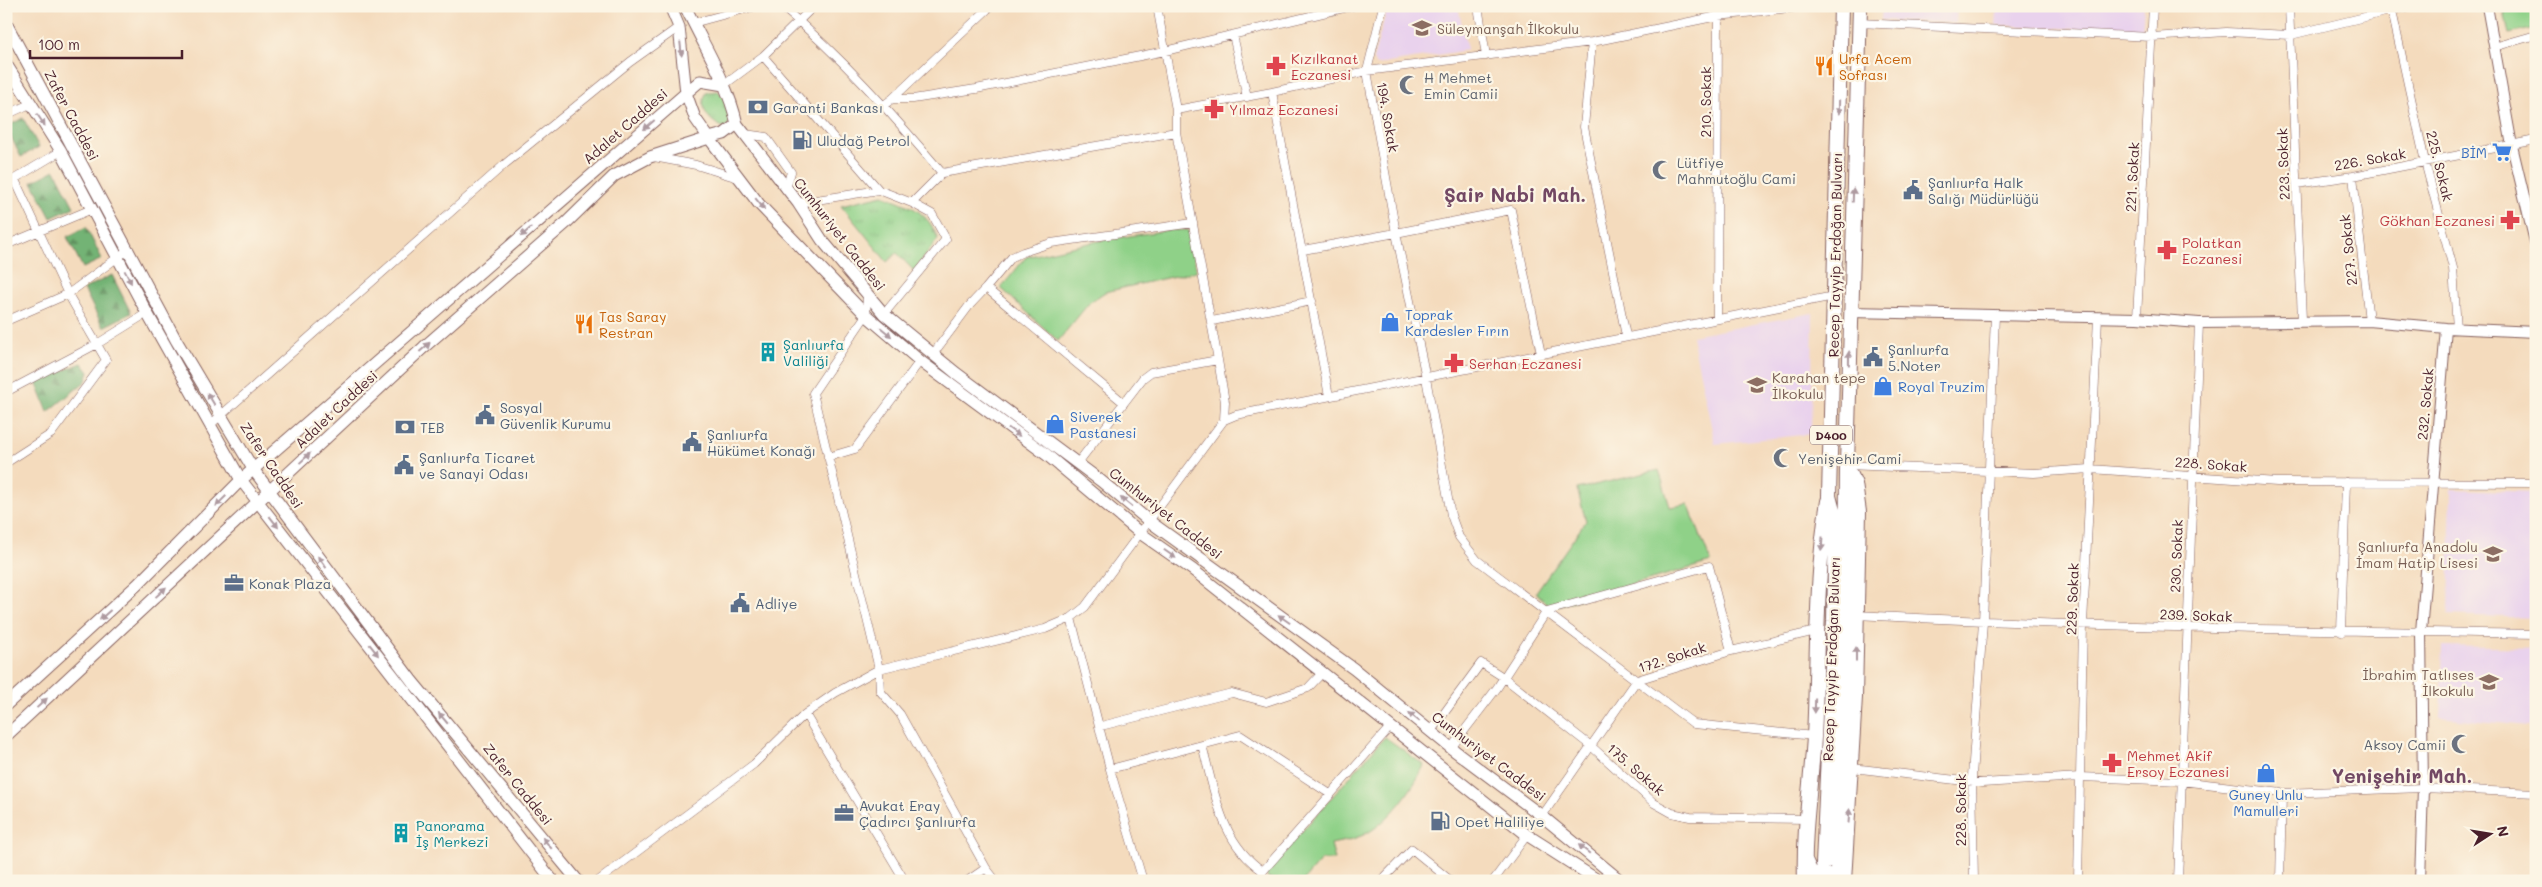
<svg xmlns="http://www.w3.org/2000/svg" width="2542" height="887" font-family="Mali,sans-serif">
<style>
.built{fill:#e9d2ed}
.grass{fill:url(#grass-tufts);stroke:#6c785a}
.forest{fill:url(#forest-firs);stroke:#5e6950}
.park{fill:#8fd188;stroke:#6c785a}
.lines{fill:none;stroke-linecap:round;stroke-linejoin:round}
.minor-casing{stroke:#86615e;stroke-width:9}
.tertiary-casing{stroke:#86615e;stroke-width:12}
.secondary-casing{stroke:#86615e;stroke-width:13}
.trunk-casing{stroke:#86615e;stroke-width:16}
.minor{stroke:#fff;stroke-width:8}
.tertiary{stroke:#fff;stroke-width:10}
.secondary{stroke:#fff;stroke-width:11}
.trunk{stroke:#fff;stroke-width:14}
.oneway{fill:#ae9aa0}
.labels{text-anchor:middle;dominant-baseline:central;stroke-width:4.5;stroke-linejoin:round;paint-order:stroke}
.shield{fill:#fcf5e5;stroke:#7f5f63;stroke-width:1}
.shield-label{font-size:12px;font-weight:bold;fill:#4a1f2b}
.education-label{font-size:14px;fill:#785e54;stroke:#fcf5e5;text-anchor:start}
.health-label{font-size:14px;fill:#be3a42;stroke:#fcf5e5;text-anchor:start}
.food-label{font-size:14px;fill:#c56008;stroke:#fcf5e5;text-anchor:start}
.worship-label{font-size:14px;fill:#5b616d;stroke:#fcf5e5;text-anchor:start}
.street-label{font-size:14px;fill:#4a1f2b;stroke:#fcf5e5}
.service-label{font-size:14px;fill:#4e5e75;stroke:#fcf5e5;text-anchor:start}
.shop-label{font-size:14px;fill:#366cbe;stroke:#fcf5e5;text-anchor:start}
.culture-label{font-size:14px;fill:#0d838f;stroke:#fcf5e5;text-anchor:start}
.district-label{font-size:19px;font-weight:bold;fill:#724864;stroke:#fcf5e5}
</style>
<defs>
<pattern id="grass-tufts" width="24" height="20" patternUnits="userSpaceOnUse" patternTransform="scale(1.25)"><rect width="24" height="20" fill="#8fd188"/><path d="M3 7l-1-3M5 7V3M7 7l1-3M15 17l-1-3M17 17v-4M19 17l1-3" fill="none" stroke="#7db376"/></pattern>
<pattern id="forest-firs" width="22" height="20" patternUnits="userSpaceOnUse" patternTransform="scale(1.25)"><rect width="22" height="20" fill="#73b374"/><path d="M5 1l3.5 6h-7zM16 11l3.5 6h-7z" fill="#60915f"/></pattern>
</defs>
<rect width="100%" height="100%" fill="#fcf5e5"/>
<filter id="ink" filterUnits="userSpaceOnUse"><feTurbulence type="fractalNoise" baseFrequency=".02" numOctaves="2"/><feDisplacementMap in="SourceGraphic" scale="10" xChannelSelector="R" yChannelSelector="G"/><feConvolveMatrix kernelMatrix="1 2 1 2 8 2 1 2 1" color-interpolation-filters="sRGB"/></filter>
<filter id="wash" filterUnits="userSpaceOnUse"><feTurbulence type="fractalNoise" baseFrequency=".0096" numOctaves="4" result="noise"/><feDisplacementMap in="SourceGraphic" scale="20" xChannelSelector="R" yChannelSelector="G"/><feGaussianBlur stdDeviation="1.12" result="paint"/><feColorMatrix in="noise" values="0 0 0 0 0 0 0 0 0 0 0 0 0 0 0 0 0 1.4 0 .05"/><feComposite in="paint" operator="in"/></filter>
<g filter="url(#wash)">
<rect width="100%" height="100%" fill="#f4dbbd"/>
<path class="built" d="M1388,6h70l9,44 -91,15 -3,-6z
M1882,6h75l-1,17 -75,-3z
M1997,6h147l-2,26 -146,-7z
M1813,313l-2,121 -96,10 -23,-108z
M2451,489l85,3v126l-88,-3z
M2443,646l93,2v83l-7,-5 -89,-9z"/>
<path class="grass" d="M718,91l8,9 5,20 -5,8c-16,-4 -29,-21 -19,-36z
M883,195c27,11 44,15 55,44l-24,32 -17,-18 -10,9 -46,-57z"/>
<path class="forest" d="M23,118l16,29 -18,10 -15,-30z
M55,170l19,37 -23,11 -19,-36z
M86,227l16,32 -19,9 -16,-31z
M112,275l19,38 -28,14 -19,-38z
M82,363l7,9 -3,9 -38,31 -12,-30z"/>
<path class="park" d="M2503,6h33v22l-27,6z
M1169,230h19l9,41 -92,21 -15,10 -32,39 -57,-53 25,-31 77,-17z
M1659,470l11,37 18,-3 23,58 -161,46 -14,-16 50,-71 -9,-32z
M1385,737l39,28c-10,24 -39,62 -63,71 -10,4 -20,6 -30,8l4,16h-14l-18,21 -35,-2 -2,-7z"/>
</g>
<g filter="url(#ink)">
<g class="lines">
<defs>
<path id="minor" d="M781,6c60,50 111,108 161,167l-30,30 -33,-13 -81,13
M1157,6l19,104v22l42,228 7,42 -1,18
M1383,6l-16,65 29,162 115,-23 30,144
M1478,6l8,50
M2289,6l13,314
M2392,11l33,151 28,106 4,61
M693,23l63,-17
M1859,23l293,14 74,-5 65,3 119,-29
M1233,35l14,62
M1592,42l-8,85 42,209
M2494,47l42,-12
M763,56l116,134
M724,85l39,-29 51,-50
M1272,92l95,-21 225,-29 126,-26 90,-10
M892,99l99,-93
M884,105l8,-6h21l63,-10 189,-38 187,-45
M1176,110l96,-18 57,304
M6,115l24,-11
M745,134l21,3 25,35 -5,17
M654,157l42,8 42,13
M942,173l234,-41
M2353,176l16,145
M6,184l55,-33
M2297,184l56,-8 183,-36
M6,245l86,-36
M1303,250l93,-17 30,145 25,137 8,22 18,23 217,164 120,12
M867,295l-1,20 -53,78 66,276 1,22 20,23 86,154 10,13
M884,314l62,-75 -14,-25 -20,-11
M1717,318l1,-312
M2137,318l16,-312
M6,321l62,-27 61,-45
M1212,321l100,-20
M933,354l36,-48 17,-18
M6,392l91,-48 50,-31
M1124,403l-138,-115 26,-31 11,-5 28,-9 142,-20
M210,425l295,-261 125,-102 49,-35
M828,457l27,-8 65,-88
M6,463l45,-29 55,-74 -38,-66 -53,-114
M1077,464l66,-86 8,-6 67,-12
M1847,465l187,8 56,-4 187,13 259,1
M1856,615c226,12 453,15 680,19
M1071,618l39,151 33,112
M2341,632l5,-150
M805,714l100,167
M1101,726l131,-33 34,9 42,-14 15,-16
M1431,731l50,-68 22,14 88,69 63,57 18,10 18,4 117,2
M1202,745c13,47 18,97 61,126
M1451,748l46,-60 50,-77 162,-45 22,85
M1852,768l130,15 98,-6 101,4 101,12 141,-5 113,5
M1110,769l130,-34 90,59
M1542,816l95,-136 94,-29 85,-20
M598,881l156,-117 51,-50 30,-21 44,-24 166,-40 26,-11 14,-11 139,-187 12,-5 598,-119
M967,881l19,-13
M1260,881l3,-10 128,-145
M1381,881l31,-32 39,32
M1493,881l34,-46
M1974,881l-2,-105 11,-154 12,-307
M2078,881l5,-257 15,-306
M2178,881l21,-558
M2280,881l2,-88"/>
<path id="tertiary" d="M2487,6l25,140 24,100
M1850,312l287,6 62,5 170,-2 77,7 90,4
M2420,881l3,-93 -2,-156 25,-304"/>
<path id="secondary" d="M685,6c18,38 43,77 52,118l-13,10 -15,4 -14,-20 -9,-25 14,-12 24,4
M6,23l170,317 77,129 159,212 166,200
M6,64l55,87 86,162 94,167 312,401
M737,124l61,79 24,37 62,74 72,59 145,108 48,40 205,148 97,79 91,68 79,65
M6,705l131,-120 104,-105 445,-387 -7,-66 -9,-21
M6,736l418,-389 142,-124 48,-47 36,-19 59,-19 50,66 107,111 54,46 127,94 93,78 53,37 334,265 72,46"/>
<path id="trunk" d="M1805,860l5,11c12,10 26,5 35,-6
M1833,861l13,-245 1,-151 13,-459
M1823,864l11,-243 2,-99 -7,-26 12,-490
M1805,881c-2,-49 6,-96 9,-144 4,-79 1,-158 14,-236
M1844,881l11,-184 4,-185 -4,-28 -4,-9"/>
</defs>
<use href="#minor" class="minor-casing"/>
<use href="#tertiary" class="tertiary-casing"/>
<use href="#secondary" class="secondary-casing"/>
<use href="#trunk" class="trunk-casing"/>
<use href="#minor" class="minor"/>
<use href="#tertiary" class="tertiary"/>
<use href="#secondary" class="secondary"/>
<use href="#trunk" class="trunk"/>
</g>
<defs><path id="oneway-solid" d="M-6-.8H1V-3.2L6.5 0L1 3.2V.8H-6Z" transform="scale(1.25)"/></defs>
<g class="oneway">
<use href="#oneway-solid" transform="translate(681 49) rotate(84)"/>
<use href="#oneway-solid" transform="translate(1839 107) rotate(91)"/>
<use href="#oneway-solid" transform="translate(41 120) rotate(56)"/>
<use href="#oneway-solid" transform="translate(649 125) rotate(139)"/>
<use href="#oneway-solid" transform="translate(1853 195) rotate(-88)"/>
<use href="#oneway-solid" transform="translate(760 204) rotate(51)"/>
<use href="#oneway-solid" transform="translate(526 232) rotate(139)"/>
<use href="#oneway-solid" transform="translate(128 277) rotate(62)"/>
<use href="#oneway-solid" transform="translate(886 332) rotate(40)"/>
<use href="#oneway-solid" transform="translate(425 347) rotate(-42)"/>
<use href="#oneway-solid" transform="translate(1849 358) rotate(-89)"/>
<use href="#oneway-solid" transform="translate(211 399) rotate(-121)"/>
<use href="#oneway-solid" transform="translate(1014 432) rotate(36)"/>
<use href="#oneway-solid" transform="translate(305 458) rotate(-43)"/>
<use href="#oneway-solid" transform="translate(221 501) rotate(135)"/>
<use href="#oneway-solid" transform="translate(1126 502) rotate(-141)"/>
<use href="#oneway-solid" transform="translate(274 522) rotate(52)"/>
<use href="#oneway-solid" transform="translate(1822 544) rotate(94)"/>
<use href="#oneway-solid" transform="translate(1170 554) rotate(35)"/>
<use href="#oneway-solid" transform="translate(322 562) rotate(-126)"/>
<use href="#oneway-solid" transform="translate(161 592) rotate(-43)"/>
<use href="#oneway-solid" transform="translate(105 615) rotate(138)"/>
<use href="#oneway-solid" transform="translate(1284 619) rotate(-145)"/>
<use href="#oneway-solid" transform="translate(374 650) rotate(52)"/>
<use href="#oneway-solid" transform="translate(1856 654) rotate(-90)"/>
<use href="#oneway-solid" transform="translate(42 703) rotate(-43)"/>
<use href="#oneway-solid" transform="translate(1815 706) rotate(91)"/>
<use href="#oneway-solid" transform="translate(1414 717) rotate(-141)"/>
<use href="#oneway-solid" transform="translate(443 718) rotate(-130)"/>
<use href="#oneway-solid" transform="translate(1849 816) rotate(-86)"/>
<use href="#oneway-solid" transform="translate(547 843) rotate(-129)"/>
<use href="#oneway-solid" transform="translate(1584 849) rotate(-141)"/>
</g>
</g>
<defs>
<symbol id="school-bare" viewBox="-9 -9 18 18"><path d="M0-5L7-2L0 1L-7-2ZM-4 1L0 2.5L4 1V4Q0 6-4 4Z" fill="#8d6e63" stroke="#fcf5e5" stroke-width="2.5" paint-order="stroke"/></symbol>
<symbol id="pharmacy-bare" viewBox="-9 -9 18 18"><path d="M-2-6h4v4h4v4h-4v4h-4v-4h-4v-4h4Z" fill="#e0444e" stroke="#fcf5e5" stroke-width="2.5" paint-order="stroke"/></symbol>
<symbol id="restaurant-bare" viewBox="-9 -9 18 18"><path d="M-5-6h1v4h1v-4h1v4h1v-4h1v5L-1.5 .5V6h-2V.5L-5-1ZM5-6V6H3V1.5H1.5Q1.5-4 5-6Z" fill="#e8710a" stroke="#fcf5e5" stroke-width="2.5" paint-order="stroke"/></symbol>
<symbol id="mosque-bare" viewBox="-9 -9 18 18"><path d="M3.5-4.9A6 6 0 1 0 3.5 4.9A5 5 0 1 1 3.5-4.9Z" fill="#6b7280" stroke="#fcf5e5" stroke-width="2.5" paint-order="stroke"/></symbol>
<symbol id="bank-bare" viewBox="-9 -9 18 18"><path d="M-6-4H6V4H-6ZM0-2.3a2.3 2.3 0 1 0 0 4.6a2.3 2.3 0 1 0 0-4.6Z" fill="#5c6f8a" stroke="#fcf5e5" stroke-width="2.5" paint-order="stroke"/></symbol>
<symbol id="fuel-bare" viewBox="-9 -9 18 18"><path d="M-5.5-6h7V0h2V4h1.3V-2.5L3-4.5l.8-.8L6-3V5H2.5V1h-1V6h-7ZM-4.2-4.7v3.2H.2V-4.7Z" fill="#5c6f8a" stroke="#fcf5e5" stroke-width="2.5" paint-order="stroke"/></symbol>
<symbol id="supermarket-bare" viewBox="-9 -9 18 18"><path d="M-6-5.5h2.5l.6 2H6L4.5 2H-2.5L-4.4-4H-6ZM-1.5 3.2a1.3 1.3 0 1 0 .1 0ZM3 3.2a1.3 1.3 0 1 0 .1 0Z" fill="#3f7fe0" stroke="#fcf5e5" stroke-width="2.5" paint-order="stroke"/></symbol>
<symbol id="civic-bare" viewBox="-9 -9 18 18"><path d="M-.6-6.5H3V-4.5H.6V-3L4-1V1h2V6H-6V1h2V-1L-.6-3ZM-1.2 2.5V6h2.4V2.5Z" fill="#5c6f8a" stroke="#fcf5e5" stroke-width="2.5" paint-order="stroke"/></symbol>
<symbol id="shop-bare" viewBox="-9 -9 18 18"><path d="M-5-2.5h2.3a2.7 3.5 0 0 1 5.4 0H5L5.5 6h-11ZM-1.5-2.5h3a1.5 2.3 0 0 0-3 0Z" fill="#3f7fe0" stroke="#fcf5e5" stroke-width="2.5" paint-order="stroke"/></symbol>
<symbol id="building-bare" viewBox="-9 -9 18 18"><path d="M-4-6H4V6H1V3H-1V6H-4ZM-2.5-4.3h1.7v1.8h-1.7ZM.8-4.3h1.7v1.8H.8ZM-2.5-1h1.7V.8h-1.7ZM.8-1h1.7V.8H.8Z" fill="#0f9aa8" stroke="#fcf5e5" stroke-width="2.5" paint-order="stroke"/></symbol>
<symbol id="office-bare" viewBox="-9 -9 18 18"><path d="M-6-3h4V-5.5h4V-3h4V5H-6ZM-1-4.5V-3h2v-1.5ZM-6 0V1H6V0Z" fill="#5c6f8a" stroke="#fcf5e5" stroke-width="2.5" paint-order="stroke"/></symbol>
</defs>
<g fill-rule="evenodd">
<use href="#school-bare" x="1408" y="14" width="28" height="28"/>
<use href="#pharmacy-bare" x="1262" y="52" width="28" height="28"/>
<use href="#restaurant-bare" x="1810" y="52" width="28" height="28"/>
<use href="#mosque-bare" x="1395" y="71" width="28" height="28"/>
<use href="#bank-bare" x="744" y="93" width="28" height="28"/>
<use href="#pharmacy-bare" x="1200" y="95" width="28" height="28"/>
<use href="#fuel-bare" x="788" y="126" width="28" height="28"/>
<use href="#supermarket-bare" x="2488" y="138" width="28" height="28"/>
<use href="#mosque-bare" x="1648" y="156" width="28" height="28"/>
<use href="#civic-bare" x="1899" y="176" width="28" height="28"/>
<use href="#pharmacy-bare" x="2496" y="206" width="28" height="28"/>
<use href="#pharmacy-bare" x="2153" y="236" width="28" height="28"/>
<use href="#shop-bare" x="1376" y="308" width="28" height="28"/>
<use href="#restaurant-bare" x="570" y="310" width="28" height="28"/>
<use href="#building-bare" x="754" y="338" width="28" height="28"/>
<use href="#civic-bare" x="1859" y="343" width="28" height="28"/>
<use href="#pharmacy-bare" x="1440" y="349" width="28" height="28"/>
<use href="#school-bare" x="1743" y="371" width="28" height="28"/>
<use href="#shop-bare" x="1869" y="372" width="28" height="28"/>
<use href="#civic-bare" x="471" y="401" width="28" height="28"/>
<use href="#shop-bare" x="1041" y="410" width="28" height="28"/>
<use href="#bank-bare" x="391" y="413" width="28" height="28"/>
<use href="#civic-bare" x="678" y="428" width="28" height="28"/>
<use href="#mosque-bare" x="1769" y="444" width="28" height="28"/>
<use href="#civic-bare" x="390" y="451" width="28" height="28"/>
<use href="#school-bare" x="2479" y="540" width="28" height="28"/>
<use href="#office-bare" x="220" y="569" width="28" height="28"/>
<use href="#civic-bare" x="726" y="589" width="28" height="28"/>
<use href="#school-bare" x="2475" y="668" width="28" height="28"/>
<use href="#mosque-bare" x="2447" y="730" width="28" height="28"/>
<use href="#pharmacy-bare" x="2098" y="749" width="28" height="28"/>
<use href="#shop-bare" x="2252" y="759" width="28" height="28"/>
<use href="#office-bare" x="830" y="799" width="28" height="28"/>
<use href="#fuel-bare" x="1426" y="807" width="28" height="28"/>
<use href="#building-bare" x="387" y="819" width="28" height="28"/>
</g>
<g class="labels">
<rect class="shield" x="1810" y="425.5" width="42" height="19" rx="4"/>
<g class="shield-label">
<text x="1831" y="435">D400</text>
</g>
<g class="education-label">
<text x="1437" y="28">Süleymanşah İlkokulu</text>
<text x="1772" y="377">Karahan tepe<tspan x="1772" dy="16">İlkokulu</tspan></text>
<text x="2478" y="546" text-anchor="end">Şanlıurfa Anadolu<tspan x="2478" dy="16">İmam Hatip Lisesi</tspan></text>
<text x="2474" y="674" text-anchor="end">İbrahim Tatlıses<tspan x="2474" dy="16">İlkokulu</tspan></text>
</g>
<g class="health-label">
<text x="1291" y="58">Kızılkanat<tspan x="1291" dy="16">Eczanesi</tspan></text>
<text x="1229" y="109">Yılmaz Eczanesi</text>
<text x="2495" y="220" text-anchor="end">Gökhan Eczanesi</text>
<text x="2182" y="242">Polatkan<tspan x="2182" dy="16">Eczanesi</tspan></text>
<text x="1469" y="363">Serhan Eczanesi</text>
<text x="2127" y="755">Mehmet Akif<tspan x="2127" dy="16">Ersoy Eczanesi</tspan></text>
</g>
<g class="food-label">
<text x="1839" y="58">Urfa Acem<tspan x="1839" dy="16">Sofrası</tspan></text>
<text x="599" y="316">Tas Saray<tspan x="599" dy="16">Restran</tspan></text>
</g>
<g class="worship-label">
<text x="1424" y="77">H Mehmet<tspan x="1424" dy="16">Emin Camii</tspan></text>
<text x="1677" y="162">Lütfiye<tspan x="1677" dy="16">Mahmutoğlu Cami</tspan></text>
<text x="1798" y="458">Yenişehir Cami</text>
<text x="2446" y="744" text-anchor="end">Aksoy Camii</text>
</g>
<g class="street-label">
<text transform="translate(1705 102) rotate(-90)">210. Sokak</text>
<text transform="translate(72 115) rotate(62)">Zafer Caddesi</text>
<text transform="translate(1388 117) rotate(80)">194. Sokak</text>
<text transform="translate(625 126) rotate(-41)">Adalet Caddesi</text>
<text transform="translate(2370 159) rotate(-10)">226. Sokak</text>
<text transform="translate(2283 164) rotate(-92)">223. Sokak</text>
<text transform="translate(2440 166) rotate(76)">225. Sokak</text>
<text transform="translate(2132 177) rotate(-87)">221. Sokak</text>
<text transform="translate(840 234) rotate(52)">Cumhuriyet Caddesi</text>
<text transform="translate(2348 250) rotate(-96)">227. Sokak</text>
<text transform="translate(1835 255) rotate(-89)">Recep Tayyip Erdoğan Bulvarı</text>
<text transform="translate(2425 404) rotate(-85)">232. Sokak</text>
<text transform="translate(336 409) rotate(-43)">Adalet Caddesi</text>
<text transform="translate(2211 464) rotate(4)">228. Sokak</text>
<text transform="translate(272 465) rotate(56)">Zafer Caddesi</text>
<text transform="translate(1166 513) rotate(38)">Cumhuriyet Caddesi</text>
<text transform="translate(2176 556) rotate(-88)">230. Sokak</text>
<text transform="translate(2072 599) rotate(-88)">229. Sokak</text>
<text transform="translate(2196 615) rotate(2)">239. Sokak</text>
<text transform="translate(1672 657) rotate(-18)">172. Sokak</text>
<text transform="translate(1831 659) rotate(-88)">Recep Tayyip Erdoğan Bulvarı</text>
<text transform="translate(1489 756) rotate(37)">Cumhuriyet Caddesi</text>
<text transform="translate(1636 769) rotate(41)">175. Sokak</text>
<text transform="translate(518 784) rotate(51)">Zafer Caddesi</text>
<text transform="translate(1960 810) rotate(-90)">228. Sokak</text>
</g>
<g class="service-label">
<text x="773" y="107">Garanti Bankası</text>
<text x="817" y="140">Uludağ Petrol</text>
<text x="1928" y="182">Şanlıurfa Halk<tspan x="1928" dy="16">Salığı Müdürlüğü</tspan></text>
<text x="1888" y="349">Şanlıurfa<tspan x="1888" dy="16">5.Noter</tspan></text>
<text x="500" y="407">Sosyal<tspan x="500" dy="16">Güvenlik Kurumu</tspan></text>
<text x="420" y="427">TEB</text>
<text x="707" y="434">Şanlıurfa<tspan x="707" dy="16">Hükümet Konağı</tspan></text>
<text x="419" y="457">Şanlıurfa Ticaret<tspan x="419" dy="16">ve Sanayi Odası</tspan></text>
<text x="249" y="583">Konak Plaza</text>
<text x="755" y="603">Adliye</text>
<text x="859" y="805">Avukat Eray<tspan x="859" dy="16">Çadırcı Şanlıurfa</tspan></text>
<text x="1455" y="821">Opet Haliliye</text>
</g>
<g class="shop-label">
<text x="2487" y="152" text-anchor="end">BİM</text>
<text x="1405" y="314">Toprak<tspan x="1405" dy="16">Kardesler Fırın</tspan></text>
<text x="1898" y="386">Royal Truzim</text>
<text x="1070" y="416">Siverek<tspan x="1070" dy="16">Pastanesi</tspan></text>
<text x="2266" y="794" text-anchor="middle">Guney Unlu<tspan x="2266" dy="16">Mamulleri</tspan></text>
</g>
<g class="culture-label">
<text x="783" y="344">Şanlıurfa<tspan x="783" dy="16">Valiliği</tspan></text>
<text x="416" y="825">Panorama<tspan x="416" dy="16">İş Merkezi</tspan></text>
</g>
<g class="district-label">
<text x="1515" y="194">Şair Nabi Mah.</text>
<text x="2402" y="775">Yenişehir Mah.</text>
</g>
</g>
<rect width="2542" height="887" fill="none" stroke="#fcf5e5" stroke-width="25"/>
<g transform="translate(2490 834) rotate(78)" stroke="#fcf5e5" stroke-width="4" paint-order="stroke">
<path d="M0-4L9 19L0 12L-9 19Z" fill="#4a1f2b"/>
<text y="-8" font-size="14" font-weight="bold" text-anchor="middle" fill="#4a1f2b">N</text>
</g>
<path d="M30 50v8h152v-8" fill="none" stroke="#4a1f2b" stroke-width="2.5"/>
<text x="38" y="50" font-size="15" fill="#4a1f2b" stroke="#fcf5e5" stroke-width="4" paint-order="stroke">100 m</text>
</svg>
